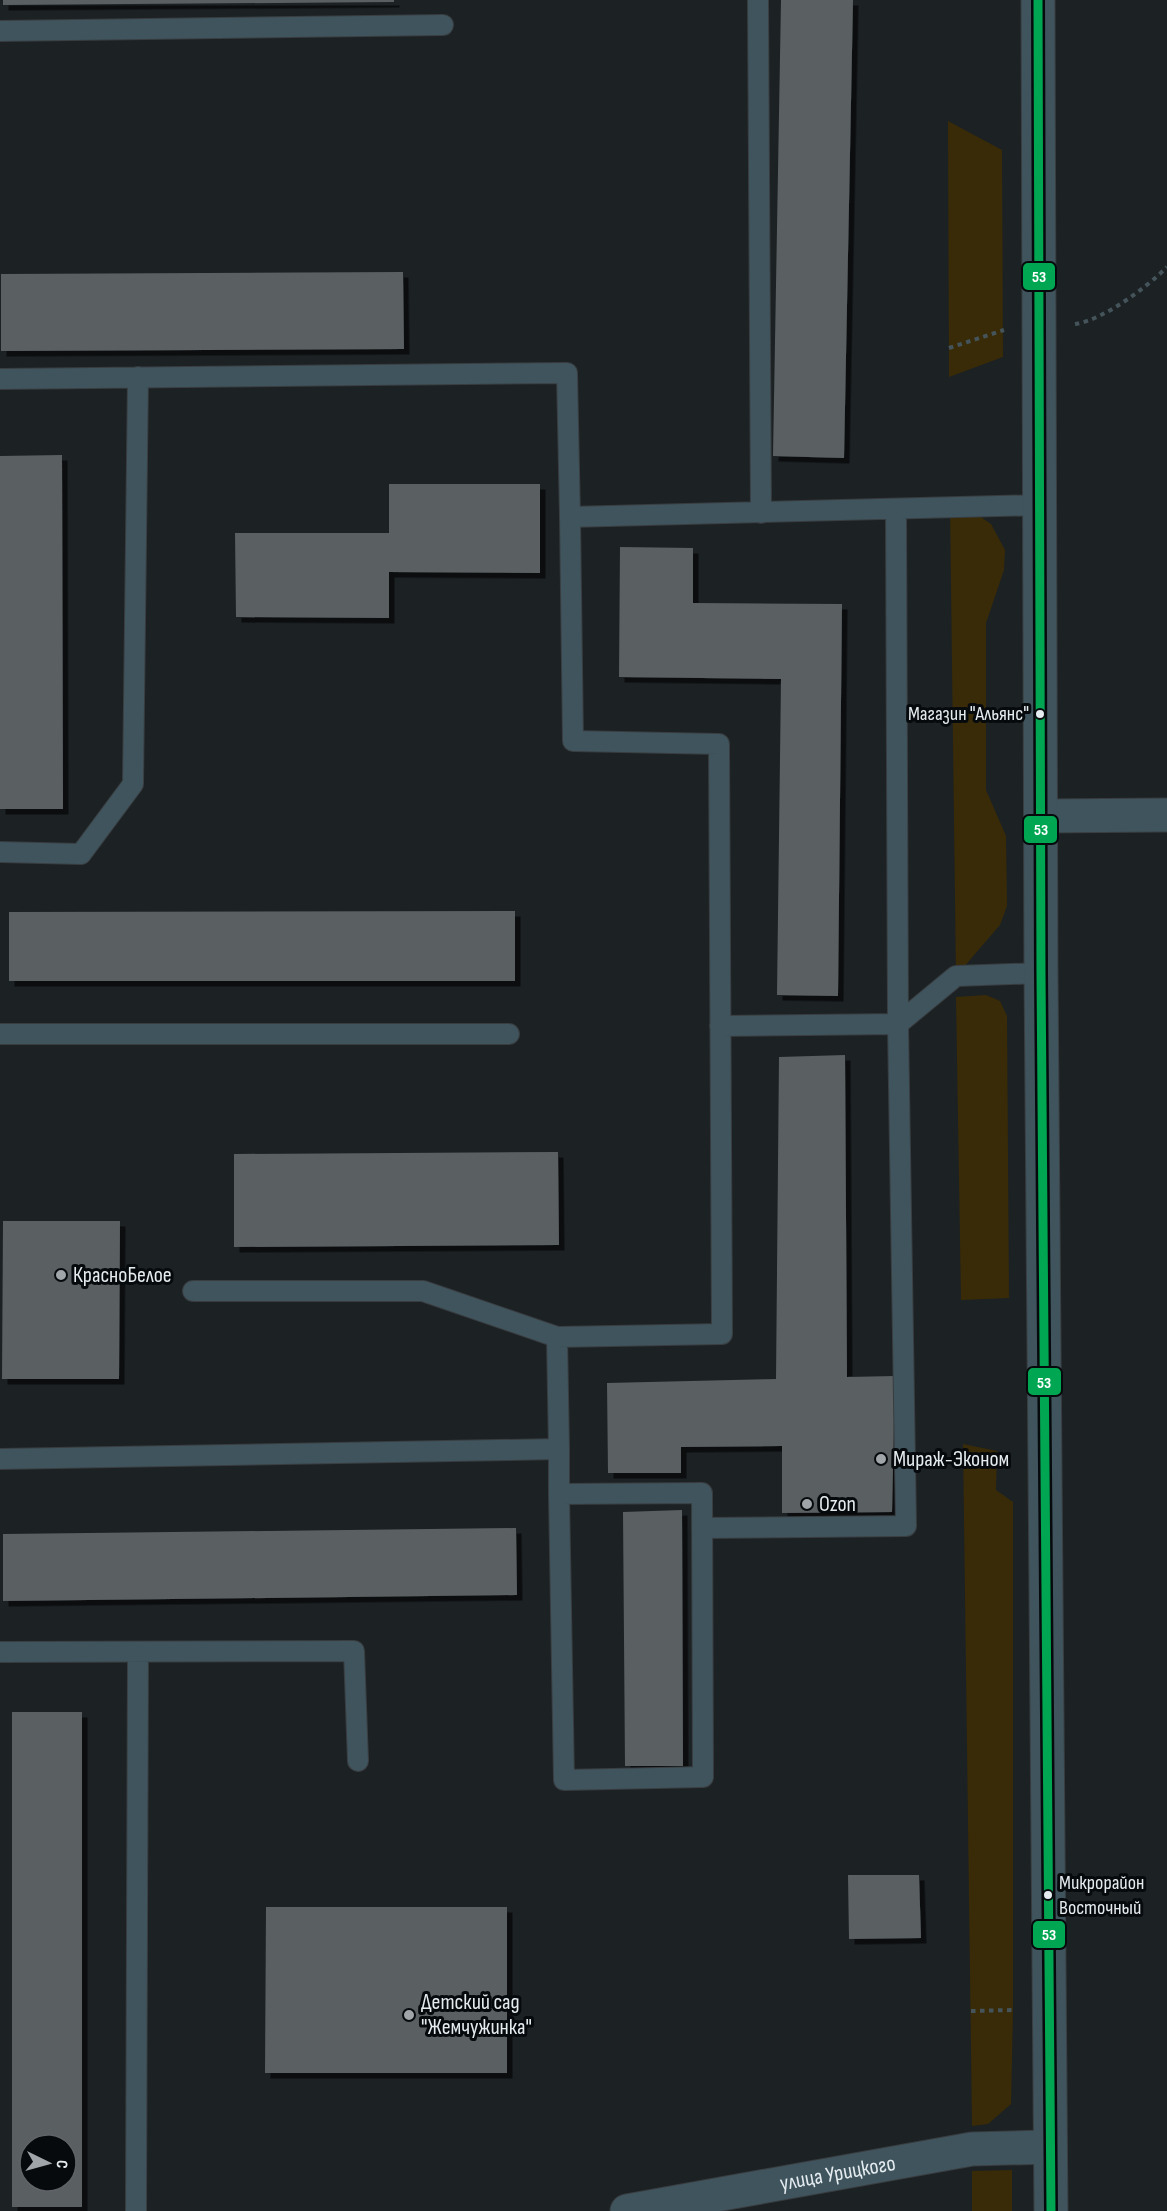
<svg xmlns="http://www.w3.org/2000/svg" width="1167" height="2211" font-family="'Sofia Sans Condensed',sans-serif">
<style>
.green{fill:#392b07}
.building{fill:#5a5f62;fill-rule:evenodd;filter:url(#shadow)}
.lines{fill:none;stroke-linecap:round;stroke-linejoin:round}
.service-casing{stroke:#393d40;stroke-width:22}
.minor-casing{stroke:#393d40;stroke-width:35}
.tertiary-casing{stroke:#393d40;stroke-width:35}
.path{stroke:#44545a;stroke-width:4;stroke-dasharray:4.5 4.5;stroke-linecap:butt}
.service{stroke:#3f545d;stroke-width:20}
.minor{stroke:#3f545d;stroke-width:33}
.tertiary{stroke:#3f545d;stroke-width:33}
.bus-1-casing{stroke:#070a0d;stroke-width:14}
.bus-1{stroke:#00a651;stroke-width:9}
.bus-dot{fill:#e5ecf0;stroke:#070a0d;stroke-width:2}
.poi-dot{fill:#9fa5a9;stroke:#070a0d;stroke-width:2}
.labels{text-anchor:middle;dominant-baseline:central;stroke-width:6;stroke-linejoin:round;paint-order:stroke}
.bus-label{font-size:20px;fill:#e5ecf0;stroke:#070a0d;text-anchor:end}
.poi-label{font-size:22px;fill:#e5ecf0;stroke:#070a0d;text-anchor:start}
.street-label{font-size:22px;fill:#e5ecf0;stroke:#070a0d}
.line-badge{stroke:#070a0d;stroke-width:2}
.badge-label{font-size:16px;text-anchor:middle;font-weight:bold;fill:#fff}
</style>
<defs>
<filter id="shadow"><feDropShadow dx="5.5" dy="5.5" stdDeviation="0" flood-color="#0009"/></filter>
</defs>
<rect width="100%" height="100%" fill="#1c2124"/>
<path class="green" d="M948,121l54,29 1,207 -54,20z
M950,508l25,5 16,11 14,26 -1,20 -18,53v167l20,46 1,70 -7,19 -44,51z
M986,995l14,6 7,15 2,282 -48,2 -5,-303z
M963,1444l34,7 -1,39 17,12v508l-2,94 -23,20 -16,2z
M1012,2170v41h-40v-40z"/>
<path class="building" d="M3,0h391v2l-391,3z
M781,0h72l-9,458 -71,-2z
M403,272l1,77 -403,2v-77z
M62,455l1,354h-63v-353z
M389,484h151v89l-151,-1v46l-153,-1 -1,-84h154z
M620,547l73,1v55l149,1 -4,392 -61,-1 4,-316 -162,-2z
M515,911v70h-506v-69z
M845,1055l2,322 48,-1 -3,136 -110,1v-67l-101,1v26h-73l-1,-90 169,-4 3,-322z
M558,1152l1,93 -325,2v-93z
M3,1221h117l-1,158h-117z
M682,1510l1,256h-58l-2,-254z
M516,1528l1,67 -514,6v-67z
M12,1712h70v495h-70zM30,2145h36v36h-36z
M848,1875h71l2,63 -72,1z
M266,1907h241v166h-242z"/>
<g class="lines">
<defs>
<path id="service" d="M758,0l3,513
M0,31l443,-6
M0,379l567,-6 3,144
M0,852l81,2 52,-70 5,-407
M720,1026l178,-2 58,-48 85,-3
M0,1034h509
M193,1291h230l134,46
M559,1449l-2,-112 165,-3 -3,-590 -146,-3 -3,-224 471,-12
M0,1459l559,-10v45l5,286 139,-3 -1,-284 -143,1
M702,1528l204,-2 -8,-502 -2,-515
M0,1652l354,-1 4,110
M136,2211l2,-559"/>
<g id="minor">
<path d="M1041,816l126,-1"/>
<path id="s1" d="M627,2211l345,-62 78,-2"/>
</g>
<path id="tertiary" d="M1038,0l3,973 10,1238"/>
</defs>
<use href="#service" class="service-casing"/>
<use href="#minor" class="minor-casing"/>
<use href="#tertiary" class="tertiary-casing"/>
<path class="path" d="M1075,324c28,-4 71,-36 92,-57
M949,348l55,-18
M971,2011l42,-1"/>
<use href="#service" class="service"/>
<use href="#minor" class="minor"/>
<use href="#tertiary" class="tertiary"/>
<defs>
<path id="bus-1" d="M1038,0l3,973 10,1238"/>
</defs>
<use href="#bus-1" class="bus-1-casing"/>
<use href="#bus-1" class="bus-1"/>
</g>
<g class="bus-dot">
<circle cx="1040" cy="714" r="5"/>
<circle cx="1048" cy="1895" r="5"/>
</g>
<g class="poi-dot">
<circle cx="61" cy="1275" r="6"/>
<circle cx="881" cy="1459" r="6"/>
<circle cx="807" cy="1504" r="6"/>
<circle cx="409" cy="2015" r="6"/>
</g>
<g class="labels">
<g class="bus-label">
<text x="1029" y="714">Магазин "Альянс"</text>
<text x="1059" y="1883" text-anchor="start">Микрорайон<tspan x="1059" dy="25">Восточный</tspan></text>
</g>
<g class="poi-label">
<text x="73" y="1275">КрасноБелое</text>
<text x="893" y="1459">Мираж-Эконом</text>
<text x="819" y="1504">Ozon</text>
<text x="421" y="2002">Детский сад<tspan x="421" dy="25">"Жемчужинка"</tspan></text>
</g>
<g class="street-label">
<text stroke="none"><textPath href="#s1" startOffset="214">улица Урицкого</textPath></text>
</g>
</g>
<g class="line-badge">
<rect x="1022" y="262" width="34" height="29" rx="6" fill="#00a651"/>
<rect x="1023" y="815" width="35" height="29" rx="6" fill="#00a651"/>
<rect x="1027" y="1367" width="35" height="29" rx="6" fill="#00a651"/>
<rect x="1032" y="1920" width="34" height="29" rx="6" fill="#00a651"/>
</g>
<g class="badge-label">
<text x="1039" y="282">53</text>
<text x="1041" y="835">53</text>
<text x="1044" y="1388">53</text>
<text x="1049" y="1940">53</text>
</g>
<g transform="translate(48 2163) rotate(95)"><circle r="28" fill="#070a0d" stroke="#606468" stroke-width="1.5"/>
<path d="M0-4.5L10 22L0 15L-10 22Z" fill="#9fa5a9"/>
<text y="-9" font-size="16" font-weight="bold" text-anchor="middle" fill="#e5ecf0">С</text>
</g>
</svg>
